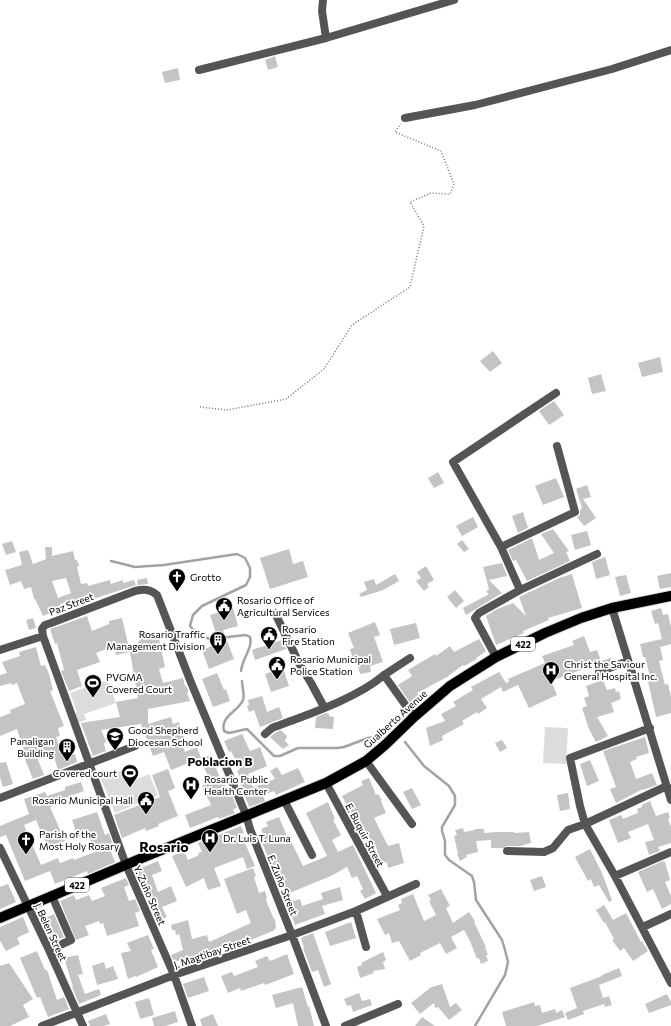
<svg xmlns="http://www.w3.org/2000/svg" width="671" height="1026" font-family="Commissioner,sans-serif">
<style>
.pitch{fill:#dcdcdc}
.lines{fill:none;stroke-linecap:round;stroke-linejoin:round}
.stream{stroke:#a3a3a3;stroke-width:2.5}
.building{fill:#c4c4c4;fill-rule:evenodd}
.major-casing{stroke:#dbdbdb;stroke-width:12}
.path{stroke:#777;stroke-width:1.5;stroke-dasharray:1 2;stroke-linecap:butt}
.minor{stroke:#555;stroke-width:8}
.major{stroke:#000;stroke-width:10}
.labels{text-anchor:middle;dominant-baseline:central;stroke-width:3.5;stroke-linejoin:round;paint-order:stroke}
.shield{fill:#fff;stroke:#4c4c4c;stroke-width:1}
.shield-label{font-size:9px;font-weight:bold;fill:#000}
.poi-label{font-size:10px;fill:#000;stroke:#fff;text-anchor:start}
.street-label{font-size:10px;fill:#000;stroke:#fff}
.quarter-label{font-size:12px;font-weight:bold;fill:#000;stroke:#fff}
.district-label{font-size:14px;font-weight:bold;fill:#000;stroke:#fff}
</style>
<rect width="100%" height="100%" fill="#fff"/>
<path class="pitch" d="M108,680l8,23 -32,11 2,6 -9,3 -3,-9 3,-2 -7,-19z
M545,727l23,1 -2,36 -23,-1z
M129,767l6,13 14,-6 9,21 -43,18 -14,-34z"/>
<g class="lines">
<path class="stream" d="M111,561l24,6 29,-2 73,-11 8,4 5,10v9l-4,8 -44,21 -9,9 -3,11 8,9 12,4 36,-4 4,2c3,11 -8,22 -9,34
M242,681c0,6 3,13 1,19 -5,12 -23,16 -19,31l5,2 18,-4 27,27h6l18,-8h39l7,-1 24,-9 15,-2
M405,742l19,24 25,20 6,10v9l-13,22v4l3,10v14l4,5 23,16 2,6 2,18 26,40 3,10 3,12 -3,13 -30,51"/>
</g>
<path class="building" d="M275,56l3,11 -10,3 -3,-10z
M178,68l2,12 -15,3 -3,-11z
M493,351l9,12 -12,9 -10,-11z
M660,357l3,15 -21,5 -4,-14z
M601,374l5,17 -14,3 -4,-16z
M554,401l10,14 -15,10 -10,-14z
M438,472l6,11 -10,5 -6,-10z
M556,478l8,19 -21,8 -8,-19z
M587,485l4,12 -8,2 13,19 -12,8 -7,-9 3,-2v-5l2,-2 -6,-19z
M523,512l5,16 -10,5 -6,-17z
M473,517l5,10 -16,9 -6,-10z
M553,529l16,22 -3,1 4,9 -43,20 -11,-21 -3,1 -5,-11 24,-12 7,22 15,-7 -13,-19z
M587,531l4,14 -16,5 -4,-15z
M462,540l7,9 -5,3 -7,-8z
M12,541l4,11 -10,3 -4,-11z
M45,547h7v9l21,-5 2,9h2l2,6 -2,1 4,17 6,-1 1,3 22,-6 1,4 12,-4v3l11,-3 2,5 -61,20 -2,-6 -13,5 2,5 -7,2 -12,5 -8,-17h-1l-3,-12 -7,2 -3,-8 -11,4 -5,-15 17,-5 -3,-13 9,-2 5,14 13,-5zM66,578l5,15 -13,5 -6,-17z
M289,549l4,15 10,-3 5,16 -38,12 -10,-31z
M605,557l5,18 -14,4 -4,-17z
M502,563l5,13 -18,4 13,13 -36,22 -3,-7 26,-14 -3,-2 3,-3 -6,-22z
M426,566l8,14 -7,4 2,3 -5,4 -8,-10 5,-3 -4,-6z
M671,573v14l-11,2 -3,-13z
M395,574l4,7 -16,9 -22,7 -2,-3 8,-4 -3,-8 10,-3 2,6z
M572,574l10,34 -34,10 1,2 -26,11 1,2 -28,12 -10,-29 11,-7 16,-6 13,13 -7,-19 40,-19z
M626,575l5,18 -11,3 -5,-19z
M147,578l1,6 -10,1 -1,-5z
M455,590l9,11 -8,7 -9,-11z
M233,608l5,18 -15,4 11,29 -25,10 -7,-19 17,-7 -9,-28z
M661,608l2,7 5,-1 3,13v17l-11,3 3,13 -4,1 6,24 3,-1 3,13v16l-15,4 -9,-40 3,-1 -5,-19h-2l-3,-13 22,-5 -4,-16 -3,1 -4,-13z
M87,616l5,15 17,-7v-3l13,-3 8,34 -14,3 -2,-9 -18,7 4,9 -23,8 5,16 -13,5 -8,-20 3,-1 -1,-4 -6,-23 -2,1 -5,-15z
M33,618l3,10 -7,2 -3,-10z
M375,622l5,13 -6,2 9,25 -13,4 1,6 -11,2 -4,-16 -3,1 -3,-10 4,-1 -6,-15z
M416,623l4,15 -26,7 -4,-16z
M158,634l7,33 -6,2 4,14 20,-5 2,8h1l2,3v3l-1,1 3,8 -42,8v15l23,-7 2,7 6,-2 5,15 -4,2 5,13 12,-5 4,11 -30,12 -7,-18 -11,4 -12,-32 -40,6 5,11 -2,3 2,7 -13,5 -12,-33 39,-6 -4,-15 22,-4 -8,-46 12,-14z
M584,636l6,16 7,-2 4,11 9,-3 2,3 -15,6v-3l-46,17 6,14 -28,13 -11,-23 -15,7 -2,-5 -20,12 6,9 -9,6 -1,-2 -15,9 2,3 -22,12 1,4 -13,6 -4,-18 19,-7 -4,-7 15,-8 -3,-4 20,-12 -2,-3 28,-15 7,11 3,-1 -1,-3 37,-16 -3,-7 32,-11 -2,-4z
M479,639l7,12 -10,7 1,1 -13,7 -1,-1 -16,12 -30,16 4,5 -10,6 -13,-19 14,-9 -4,-6 27,-16 1,2 14,-10 4,6z
M282,640l4,9 -31,11 -3,-10z
M36,647l5,19 4,-1 4,9 4,16 -3,1 14,35 -6,2 2,8 -4,1 4,12 10,-2 2,8 3,-1 2,8 -19,8 -6,-20 -16,5 8,20 -11,4 -11,-27 2,-1 -7,-22 -17,7v-19l11,-4 -1,-3 15,-6 -8,-21 -5,2 -1,-2 -11,3v-11l7,-2 -5,-11 18,-6 -1,-4z
M283,668l6,18 -18,6 -6,-18z
M217,673l7,17 2,-1 4,12 -17,6 -11,-28z
M603,680l4,10 8,-2 1,4 3,-1 2,8 -10,4 3,9 -17,5 11,19 -12,6 -7,-13 -7,-21 5,-2 -3,-8 5,-2 -3,-10z
M262,696l5,16 12,-5 4,11 -23,9 -6,-17 -5,2 -2,-6 2,-1 -1,-5z
M326,713l3,1v2l5,1 -1,12 -18,-1 1,-11z
M281,730l6,6 -2,5 4,4 -6,4 -13,-12 5,-4z
M242,734l8,17 10,-4 7,19 -19,8 5,13 22,-8 -5,-8 7,-4 5,8 16,-7 7,14 -29,13 -2,-4 -11,4 2,6 -16,6 -10,-27 2,-1 -4,-8 3,-2 -9,-18 -2,1 -5,-11z
M645,737l4,16 -13,4 1,2 -7,3 6,17 16,-6 5,12 -14,5v-1l-27,14 -6,-14 6,-2 -13,-36z
M502,740l5,8 -7,4 -5,-9z
M211,755l9,23 2,-1 7,19 3,-1 5,13 -4,1 2,4 -16,6 -1,-2 -28,11 -5,-13 26,-10 -9,-19 8,-4 -9,-23z
M590,760l9,21 -12,5 -7,-22z
M6,762l7,22 -10,3 -3,-10v-14z
M168,769l7,19 -7,3 10,25 -20,8 1,2 -13,5 -1,-3 -23,10 -8,-23 46,-18 -8,-22z
M369,778l7,17 2,-1 4,6 -1,1 5,12 -12,5 14,28 11,-3 5,20 -16,5 -1,-6 -6,2 -5,-18 -8,3 -3,-5 2,-1 -7,-16 -1,1 -17,-32 21,-11 -2,-4z
M81,782l3,9 -22,8 1,3 -13,5 15,34 -17,7 -12,-28 -12,5 17,40 17,-7 2,5 13,-5 1,2 21,-8 -7,-18 -10,3 -6,-17 25,-8 8,23 4,-2 4,12 -4,2 6,15 -27,12 -1,-3 -32,13 -5,-13 -25,10 -19,-46 -6,2v-11l29,-12 -5,-15 21,-7 2,4 18,-6v-3z
M412,788l9,17 -9,4 -9,-17z
M568,793l2,16 -10,2 -3,-16z
M650,801l6,15 12,-4 2,6 -2,1 3,8v16l-13,4 2,4 -11,4 -4,-13 9,-2 -6,-16 -20,8 3,6 -13,5 -9,-23 12,-5 2,4 15,-6 -1,-4 5,-2v-2z
M328,802l7,17 -2,1 8,15 -9,5 6,12 15,-7 23,48 -11,6 -5,-8 3,-2 -6,-13 -5,2 -5,-11 -16,9 -44,18 -7,-20 -2,1 -3,-10 -3,1 -13,-30 4,-2 -2,-5 7,-3 -2,-4 13,-5 10,24h2l12,25 24,-10 -21,-43z
M241,826l3,7 -3,1 14,32 -8,3 -4,-12 -29,11 7,18 -13,4 -4,-12 -18,9 -14,-31 12,-5 4,9 11,-5 -1,-2 4,-1 -4,-9z
M463,828l1,4 11,-2v-1h9v4l13,-1h17v1l15,-1 2,11 -11,3h-13l-4,2h-12v-8l-15,1 2,11 -12,3 1,2 -7,4 -3,-7h1l-4,-18 3,-1 -2,-5z
M590,849l12,24 10,27 -3,2 -10,-17 -5,2 -3,-8 -3,2 -13,-24z
M158,861l4,10 -10,4 6,17 13,-6 6,15 -15,6 5,10 -9,3 -4,-10 -2,1 -18,-40z
M663,861l2,1 5,18 -5,2 6,14v8l-9,5 -9,-20 -6,3 -9,-20z
M253,868l3,8 -2,1 5,16 6,-2 2,7h-1l1,5 7,16h1l1,9 -3,3 -37,15v2l-5,2 -2,-4 -15,6 1,2 -7,4 -9,3 -2,-6 -23,7 -3,-7 12,-5 -4,-16 -3,1 -1,-5h-3l-1,-5 17,-5 4,19 15,-4 2,7 42,-19 -5,-13 -9,4 -13,-35z
M542,876l4,11 -12,4 -4,-11z
M126,878l3,7 -5,2 5,14 6,-2 5,12 -5,2 4,13 -32,10 -4,-13 -3,1 -1,-3 -14,5 4,9 -13,5 -16,-39 14,-6 2,5 13,-5 3,6 13,-5 -4,-8z
M8,884l8,18 -16,7v-22z
M340,887l3,13 -21,6 3,8 -30,11 -8,-22 13,-4 2,7 21,-7 -2,-6z
M441,889l9,17 -4,2 7,15 16,-11 6,9 -1,1 12,25h-1l3,8h-2l2,6 -7,3 -2,-6 -2,1 -7,-18 -6,-11 -13,7 6,11 -11,6 -6,-11 -20,10 1,2 -11,6 -11,-20 -7,2 -3,-10 -4,2 -8,-16 23,-9 -2,-5 4,-2 -1,-4 12,-5 11,27 12,-6 -7,-14 2,-1 -3,-5z
M604,905l9,15 13,-7 15,29 1,-1 6,10 -15,10 -9,-13 -4,3 -8,-11 2,-1 -9,-17 -1,1 -8,-13z
M54,914l10,23 -13,5 -10,-22z
M23,917l6,15 -12,6 3,6 -14,7 -6,-10v-14z
M351,922l5,16 -26,8 -5,-14z
M313,933l18,51 -7,3 -6,-17 -6,2 -9,-24h1l-3,-10z
M148,935l6,14 -3,1 7,17 -22,10 -1,-1 -7,3 -7,-26 10,-2 -4,-8z
M37,951l8,19h2l10,30 7,-3 5,12 -21,8 -8,-20 -3,1 -17,-40z
M383,952l3,8 -3,2 2,7 -12,2 1,2 -14,5 -3,-11 5,-2 -1,-2z
M287,954l7,20 -29,11 -1,-2 -23,8 -1,-3 -12,5 -7,-17 11,-4 2,4 24,-9 -3,-6 12,-5 3,5z
M78,955l5,19 -5,1 7,19 14,-5 2,6 -22,9 -7,-17h1l-9,-29z
M104,962l2,7 7,-3 5,13 -21,6 -5,-19z
M9,963l24,36 -10,6 6,12 -19,9h-10v-60z
M619,968l3,8 -23,9 4,13 6,-2 3,9 -7,2 -1,-3 -21,7 1,3 -16,6 -3,-7 12,-5 -7,-20 32,-12v-1z
M204,977l5,14 -21,7 -5,-14z
M442,984l8,23 6,-4 6,7 -13,10 -11,-13 -3,1 -1,-5 -14,11 -9,-11 18,-14v-1z
M302,987l6,20 1,-1 5,20h-16l-5,-23 -17,5 -4,-13z
M359,993l3,8 8,-2 2,6 -19,7 -2,-7 -4,1 -3,-7z
M667,994l4,8v3l-22,8 -4,-9z
M149,998l5,17 -14,4 -5,-17z
M534,1002l1,4 5,-1 2,8 13,-4 1,4 6,-3 3,7 -28,9h-31l-4,-14z
M175,1011l3,11 -13,4h-11l-2,-8z
M106,1014l4,10 -6,2h-14l-2,-5z
M213,1014l5,12h-16l-2,-7z
M422,1017l13,9h-20z"/>
<g class="lines">
<defs>
<path id="major" d="M0,918l142,-60 184,-75 40,-22 19,-16 29,-28 36,-31 46,-29 49,-24 36,-15 31,-10 59,-12"/>
</defs>
<use href="#major" class="major-casing"/>
<path class="path" d="M200,407l27,3 59,-11 38,-30 28,-44 58,-38 14,-61 -14,-24 21,-9 19,1 4,-10 -13,-33 -46,-19 6,-8"/>
<path class="minor" d="M323,0l-1,11 4,27 128,-38
M199,70l127,-32
M405,118l70,-13 137,-36 59,-19
M501,547l74,-35 -18,-66
M520,590l-19,-43 -48,-85 103,-69
M612,608l59,192
M275,613l25,52 11,18 13,24
M0,650l43,-14
M496,657l-21,-39 4,-5 41,-23 77,-36
M410,658l-26,17 30,42
M599,672l29,-11
M650,728l-80,30 10,48 5,18 30,52 56,107
M265,734l7,-6c34,-13 84,-29 112,-53
M366,761l46,63
M326,783l61,113
M0,798l135,-52
M284,800l28,55
M0,848l49,102 34,76
M507,851l37,1 9,-4 15,-18 17,-6 82,-38
M615,876l56,-24
M356,911l10,36
M643,927l28,-13
M49,950l22,-10 -19,-44
M42,1026l132,-51 118,-40 64,-24 60,-27
M192,1026l-18,-51 -48,-110 -83,-229 -1,-7 3,-4 6,-2 84,-32c9,-2 15,-2 22,4l33,85 56,135 4,14 42,106 34,91
M345,1026l53,-22"/>
<use href="#major" class="major"/>
</g>
<defs>
<symbol id="church-pin" viewBox="-11 -11 22 30"><path d="M0 17L-7.5 6A9.5 9.5 0 1 1 7.5 6Z" fill="#000" stroke="#fff"/><path d="M-1.2-6h2.4v3.5h3.3v2.4h-3.3V6h-2.4V-.1h-3.3v-2.4h3.3Z" fill="#fff"/></symbol>
<symbol id="civic-pin" viewBox="-11 -11 22 30"><path d="M0 17L-7.5 6A9.5 9.5 0 1 1 7.5 6Z" fill="#000" stroke="#fff"/><path d="M-.6-6.5H3V-4.5H.6V-3L4-1V1h2V6H-6V1h2V-1L-.6-3ZM-1.2 2.5V6h2.4V2.5Z" fill="#fff"/></symbol>
<symbol id="building-pin" viewBox="-11 -11 22 30"><path d="M0 17L-7.5 6A9.5 9.5 0 1 1 7.5 6Z" fill="#000" stroke="#fff"/><path d="M-4-6H4V6H1V3H-1V6H-4ZM-2.5-4.3h1.7v1.8h-1.7ZM.8-4.3h1.7v1.8H.8ZM-2.5-1h1.7V.8h-1.7ZM.8-1h1.7V.8H.8Z" fill="#fff"/></symbol>
<symbol id="hospital-pin" viewBox="-11 -11 22 30"><path d="M0 17L-7.5 6A9.5 9.5 0 1 1 7.5 6Z" fill="#000" stroke="#fff"/><path d="M-5-5h3v3.5h4V-5h3V5h-3V1.5h-4V5h-3Z" fill="#fff"/></symbol>
<symbol id="stadium-pin" viewBox="-11 -11 22 30"><path d="M0 17L-7.5 6A9.5 9.5 0 1 1 7.5 6Z" fill="#000" stroke="#fff"/><path d="M0-5a6.5 5 0 1 0 0 10a6.5 5 0 1 0 0-10ZM-3.5-1.8h7v3.6h-7Z" fill="#fff"/></symbol>
<symbol id="school-pin" viewBox="-11 -11 22 30"><path d="M0 17L-7.5 6A9.5 9.5 0 1 1 7.5 6Z" fill="#000" stroke="#fff"/><path d="M0-5L7-2L0 1L-7-2ZM-4 1L0 2.5L4 1V4Q0 6-4 4Z" fill="#fff"/></symbol>
</defs>
<g fill-rule="evenodd">
<use href="#church-pin" x="167" y="567" width="20" height="27"/>
<use href="#civic-pin" x="214" y="596" width="20" height="27"/>
<use href="#civic-pin" x="259" y="625" width="20" height="27"/>
<use href="#building-pin" x="208" y="630" width="20" height="27"/>
<use href="#civic-pin" x="267" y="655" width="20" height="27"/>
<use href="#hospital-pin" x="541" y="660" width="20" height="27"/>
<use href="#stadium-pin" x="83" y="673" width="20" height="27"/>
<use href="#school-pin" x="105" y="726" width="20" height="27"/>
<use href="#building-pin" x="57" y="737" width="20" height="27"/>
<use href="#stadium-pin" x="120" y="763" width="20" height="27"/>
<use href="#hospital-pin" x="181" y="775" width="20" height="27"/>
<use href="#civic-pin" x="136" y="790" width="20" height="27"/>
<use href="#hospital-pin" x="200" y="828" width="20" height="27"/>
<use href="#church-pin" x="16" y="830" width="20" height="27"/>
</g>
<g class="labels">
<g class="shield">
<rect x="511" y="637" width="24" height="14" rx="3"/>
<rect x="65" y="878" width="24" height="14" rx="3"/>
</g>
<g class="shield-label">
<text x="523" y="644">422</text>
<text x="77" y="885">422</text>
</g>
<g class="poi-label">
<text x="190" y="577">Grotto</text>
<text x="237" y="600">Rosario Office of<tspan x="237" dy="12">Agricultural Services</tspan></text>
<text x="282" y="629">Rosario<tspan x="282" dy="12">Fire Station</tspan></text>
<text x="205" y="634" text-anchor="end">Rosario Traffic<tspan x="205" dy="12">Management Division</tspan></text>
<text x="290" y="659">Rosario Municipal<tspan x="290" dy="12">Police Station</tspan></text>
<text x="564" y="664">Christ the Saviour<tspan x="564" dy="12">General Hospital Inc.</tspan></text>
<text x="106" y="677">PVGMA<tspan x="106" dy="12">Covered Court</tspan></text>
<text x="128" y="730">Good Shepherd<tspan x="128" dy="12">Diocesan School</tspan></text>
<text x="54" y="741" text-anchor="end">Panaligan<tspan x="54" dy="12">Building</tspan></text>
<text x="117" y="773" text-anchor="end">Covered court</text>
<text x="204" y="779">Rosario Public<tspan x="204" dy="12">Health Center</tspan></text>
<text x="133" y="800" text-anchor="end">Rosario Municipal Hall</text>
<text x="39" y="834">Parish of the<tspan x="39" dy="12">Most Holy Rosary</tspan></text>
<text x="223" y="838">Dr. Luis T. Luna</text>
</g>
<g class="street-label">
<text transform="translate(71 604) rotate(-21)">Paz Street</text>
<text transform="translate(395 719) rotate(-42)">Gualberto Avenue</text>
<text transform="translate(365 835) rotate(62)">E. Buquir Street</text>
<text transform="translate(283 885) rotate(68)">E. Zuño Street</text>
<text transform="translate(150 895) rotate(66)">Y. Zuño Street</text>
<text transform="translate(51 932) rotate(65)">J. Belen Street</text>
<text transform="translate(212 952) rotate(-19)">J. Magtibay Street</text>
</g>
<g class="quarter-label">
<text x="220" y="761">Poblacion B</text>
</g>
<g class="district-label">
<text x="164" y="846">Rosario</text>
</g>
</g>
</svg>
